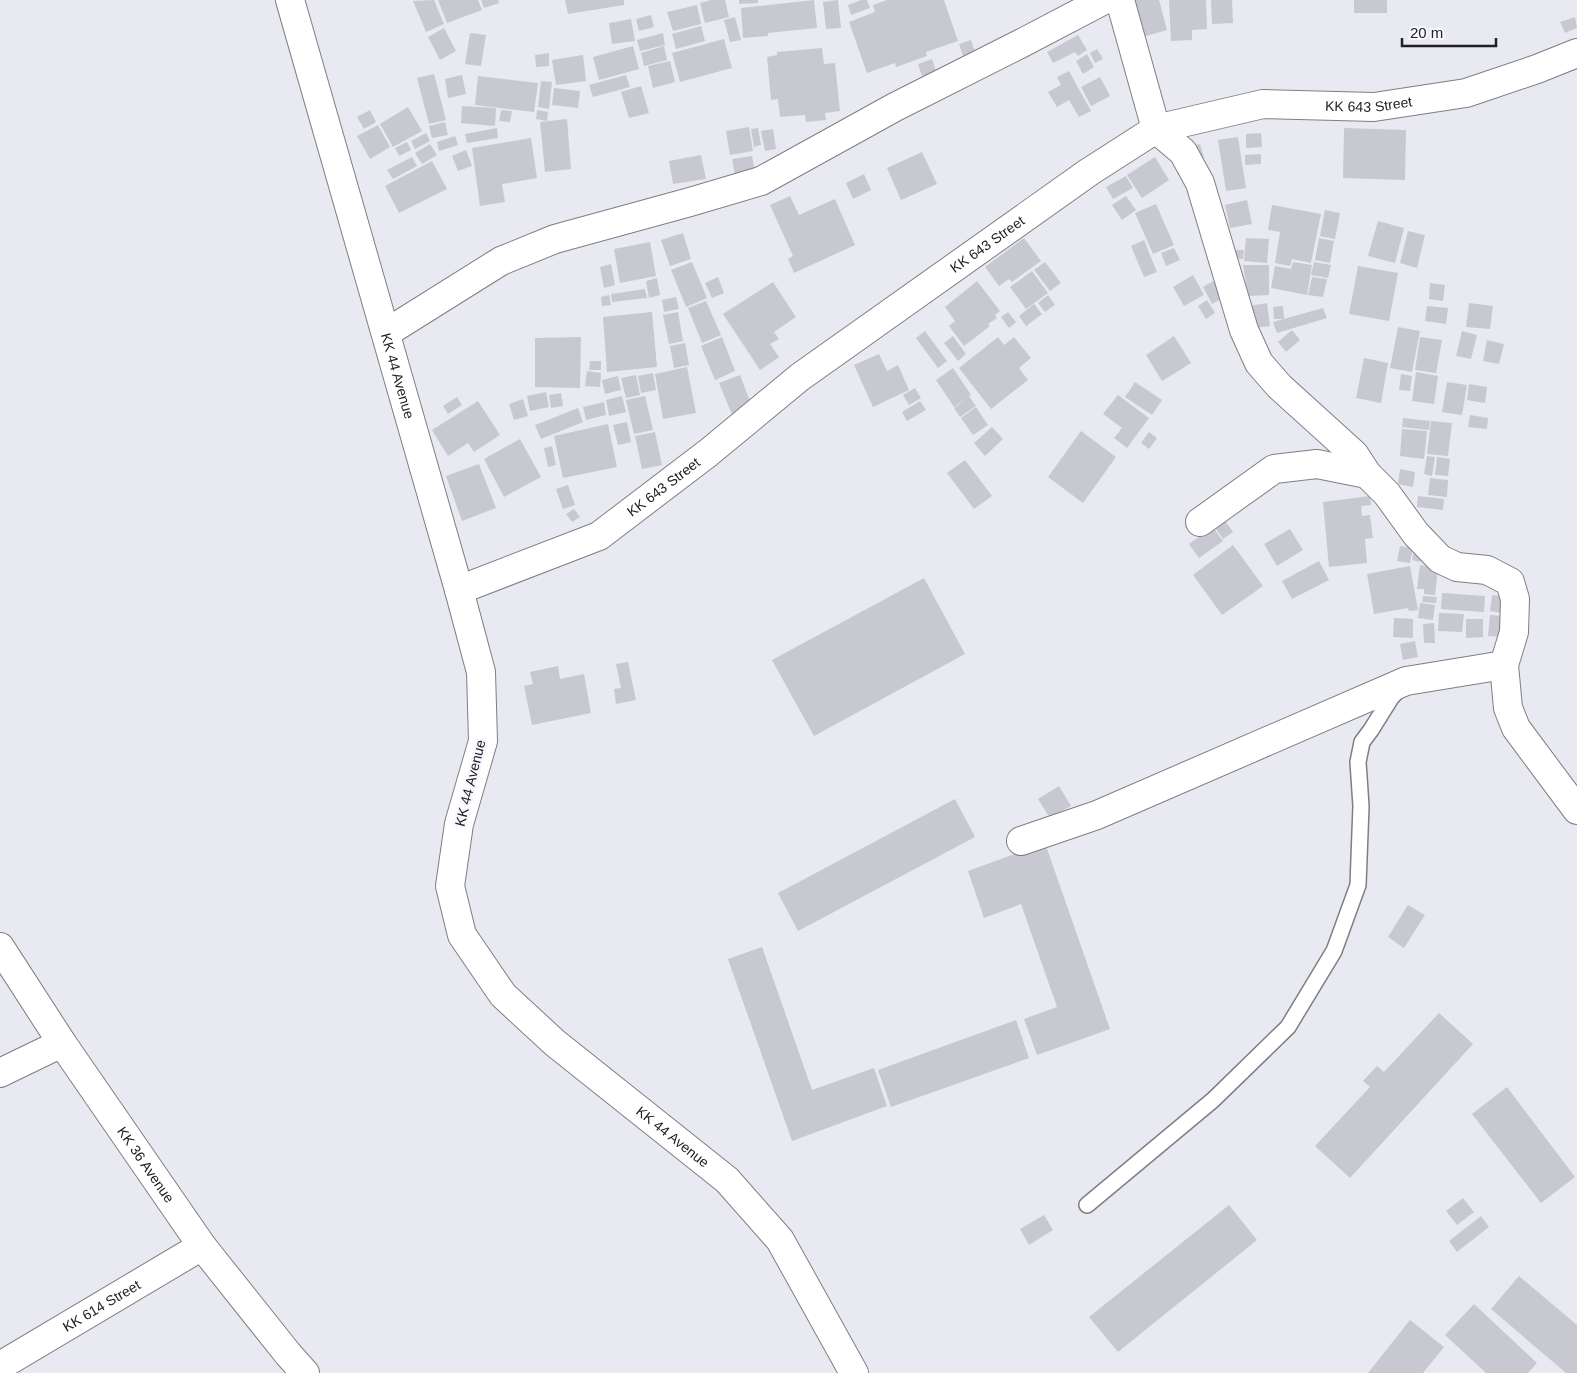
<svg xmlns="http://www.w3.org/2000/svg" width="1577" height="1373" font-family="Helvetica,sans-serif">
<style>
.building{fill:#c8c8d1}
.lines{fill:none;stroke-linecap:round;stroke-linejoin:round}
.service-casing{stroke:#7e7e86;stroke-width:18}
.minor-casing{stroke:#7e7e86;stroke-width:30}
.secondary-casing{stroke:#7e7e86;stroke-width:30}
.service{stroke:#fff;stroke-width:15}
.minor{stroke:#fff;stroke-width:28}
.secondary{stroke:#fff;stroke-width:28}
.labels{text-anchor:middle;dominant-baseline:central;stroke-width:5;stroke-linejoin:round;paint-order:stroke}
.street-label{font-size:14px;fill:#212024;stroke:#f7f7fe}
</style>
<rect width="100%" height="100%" fill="#e9e9f2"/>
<path class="building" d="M434,0l10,24 -18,8 -13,-31z
M438,0h40l4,10 -35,13z
M481,0h17l1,3 -15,5z
M565,0h59v5l-56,9z
M711,0h14l4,17 -24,6 -5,-20z
M739,0h19v3l-19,1z
M814,0l3,28 -49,5v3l-25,2 -2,-30z
M838,0l3,28 -15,1 -3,-27z
M861,0h6l3,8 -19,7 -3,-10z
M887,0h57l14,41 -32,11 1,4 -31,11 -1,-4 -28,10 -18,-51 26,-10 -2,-7z
M1133,0h26l8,30 -24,7z
M1169,0h37l1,29 -15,1v10l-21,1z
M1211,0h21l1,23 -21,1z
M1354,0h33v13h-33z
M697,5l4,19 -28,7 -6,-19z
M651,15l3,12 -15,4 -3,-12z
M735,17l6,23 -11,2 -6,-22z
M1575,17l2,11 -12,5 -5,-11z
M631,19l4,22 -23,3 -3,-21z
M701,26l4,15 -29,8 -4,-15z
M444,28l12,23 -16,9 -12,-23z
M470,33l16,2 -5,31 -16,-2z
M663,33l2,12 -25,6 -3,-11z
M1078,35l9,15 -9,6 -3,-4 -22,11 -6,-11z
M724,39l8,29 -52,14 -8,-29z
M971,40l4,12 -12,4 -4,-12z
M633,46l6,23 -40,11 -6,-23z
M664,46l3,14 -23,6 -3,-13z
M822,48l2,16 11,-1 5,48 -15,2 1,7 -20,2 -1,-7 -25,2 -2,-18 -7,1 -4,-43 10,-2v-3z
M1097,49l6,10 -8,4 -5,-10z
M549,53v13l-13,1 -1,-12z
M1087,54l7,13 -11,7 -7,-13z
M583,55l3,26 -30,4 -4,-25z
M932,59l4,12 -14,5 -4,-12z
M670,61l5,21 -22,6 -5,-22z
M1069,71l22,40 -12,6 -10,-17 -12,7 -9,-15 13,-7 -4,-8z
M434,74l12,46 -17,4 -12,-46z
M462,75l4,19 -18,4 -3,-19z
M626,75l4,12 -37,10 -4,-12z
M478,76l60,7 -4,29 -59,-7z
M1100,77l10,19 -19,10 -10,-19z
M541,81l11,1 -3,27 -11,-2z
M641,86l8,27 -20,5 -8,-26z
M554,88l26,3 -2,17 -26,-3z
M462,106l34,2 -1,18 -34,-3z
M408,107l14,24 -29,16 -13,-23z
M370,110l6,12 -12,7 -7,-12z
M501,110l11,1 -2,11 -11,-1z
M537,110l11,2 -1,9 -11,-2z
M567,119l4,50 -26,3 -5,-50z
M445,122l3,13 -16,3 -3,-12z
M378,125l12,22 -20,12 -13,-23z
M749,127l4,24 -23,4 -4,-24z
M497,128l1,10 -31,5 -2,-9z
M758,128l3,17 -7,2 -3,-18z
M1344,128l62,2 -1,50 -62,-2z
M773,129l3,20 -11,2 -4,-20z
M426,133l4,8 -15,8 -4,-8z
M1261,133l1,14 -16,1v-14z
M455,136l3,9 -19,6 -2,-9z
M1238,137l8,51 -20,3 -8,-51z
M531,138l6,40 -35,6 3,18 -25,4 -8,-58z
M407,142l4,8 -12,6 -4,-8z
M430,144l7,11 -15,9 -7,-11z
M1200,144l4,14 -9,2 -4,-14z
M466,150l6,16 -14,5 -6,-15z
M922,152l15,32 -36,16 -14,-32z
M1261,154v10l-16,1v-10z
M701,155l5,24 -33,5 -4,-23z
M752,156l3,15 -20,4 -3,-16z
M412,157l5,9 -24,13 -6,-9z
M1155,157l14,23 -27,18 -15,-23z
M432,161l15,28 -48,24 -14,-27z
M864,174l7,16 -18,9 -7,-16z
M1126,176l7,12 -20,11 -7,-12z
M790,196l9,19 36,-16 20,46 -61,28 -6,-14 5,-3 -23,-51z
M1126,196l10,14 -14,10 -10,-15z
M1247,200l5,24 -22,4 -5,-23z
M1156,204l18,41 -21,9 -18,-41z
M1272,205l49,9 -10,49 -19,-4 -2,7 -15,-3 5,-31 -12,-2z
M1325,210l15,3 -5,26 -15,-3z
M1378,221l26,7 -9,35 -27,-7z
M1408,231l17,4 -8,33 -17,-5z
M683,233l8,26 -21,7 -9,-26z
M1024,238l17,23 -29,21 -3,-3 -10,7 -14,-19z
M1246,238l23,1 -2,24 -23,-2z
M1319,238l15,3 -4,22 -15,-3z
M1144,240l13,32 -13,5 -13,-31z
M650,242l6,34 -36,7 -6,-34z
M1174,248l6,12 -14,6 -5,-13z
M1231,250h13l-1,9 -12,-1z
M692,262l15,36 -21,9 -15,-37z
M1045,262l16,21 -11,8 -16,-21z
M1293,262l19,3 -5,30 -36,-7 4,-22 16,3z
M1314,262l17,3 -3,13 -17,-3z
M611,264l4,21 -11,3 -4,-21z
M1243,265h26v30l-21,1z
M1358,266l40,7 -9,48 -40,-7z
M1032,271l16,22 -22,16 -16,-22z
M1193,275l11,20 -20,11 -11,-19z
M718,277l6,16 -12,5 -7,-15z
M1312,277l15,2 -4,18 -15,-2z
M657,278l3,17 -11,3 -3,-17z
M1219,278l9,17 -16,9 -9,-17z
M977,281l23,30 -5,4 2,3 -9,6 2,2 -26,20 -15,-20 6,-5 -10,-14z
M773,282l23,35 -22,15 5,7 -9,5 9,13 -19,13 -37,-56z
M1430,283l15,2 -2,16 -14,-2z
M645,289l2,9 -35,4 -1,-8z
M609,295l2,10 -9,1 -1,-9z
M1048,295l7,10 -10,7 -7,-9z
M676,297l3,12 -15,3 -2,-12z
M1207,300l8,13 -9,6 -8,-13z
M706,301l15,34 -19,8 -14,-35z
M1267,303l3,23 -17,2 -4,-22z
M1469,303l24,3 -3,23 -24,-2z
M1034,304l8,10 -16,12 -7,-10z
M1283,306l1,13h-10l-1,-12z
M1427,306l21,2 -2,16 -21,-3z
M1323,308l4,10 -50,15 -4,-11z
M652,312l5,55 -50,5 -4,-55z
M678,312l5,29 -14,3 -6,-29z
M1008,312l8,10 -7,6 -8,-11z
M1398,327l22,4 -8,41 -22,-4z
M1292,330l8,10 -14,12 -8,-10z
M925,331l22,30 -9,7 -22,-30z
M1462,331l15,4 -6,24 -15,-3z
M953,336l13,18 -8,7 -14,-18z
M1174,336l17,27 -29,18 -16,-26z
M581,337l-1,51 -45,-1v-49z
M722,337l13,34 -20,9 -14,-34z
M998,337l6,8 10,-8 17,21 -12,10 9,12 -37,29 -32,-41z
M1420,337l22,3 -6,33 -21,-3z
M1487,340l17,4 -5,20 -16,-3z
M685,343l4,22 -15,3 -4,-22z
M879,354l8,17 11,-6 11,25 -36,17 -19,-42z
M1364,358l24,5 -7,40 -25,-5z
M590,361h11v9h-12z
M687,367l9,46 -33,6 -8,-45z
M953,368l18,27 -2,1 7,10 -16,11 -6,-9 14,-11 -14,10 -18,-27z
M587,371l14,2 -1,14 -15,-1z
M1416,372l22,4 -4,28 -22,-3z
M653,373l3,17 -15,3 -3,-17z
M1401,374l11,2 -2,15 -11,-1z
M636,375l4,20 -14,3 -5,-20z
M740,375l13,34 -20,8 -14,-34z
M618,376l3,14 -16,4 -3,-14z
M1135,382l27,18 -10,15 -27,-18z
M1447,382l20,3 -5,30 -20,-3z
M1469,384l18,3 -2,16 -18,-3z
M915,388l6,10 -12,7 -6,-10z
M546,392l3,15 -19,4 -3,-15z
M561,393l2,13 -12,2 -2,-13z
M1118,395l31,23 -22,30 -13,-10 8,-10 -19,-14z
M622,396l4,16 -17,4 -3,-16z
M645,396l8,34 -19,4 -8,-34z
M457,397l5,8 -14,9 -5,-8z
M523,399l5,17 -14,4 -5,-16z
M478,401l22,34 -26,17 -6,-9 -20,13 -16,-26z
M920,401l6,9 -19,11 -5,-9z
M604,402l2,13 -20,5 -3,-13z
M976,407l12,18 -15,10 -12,-17z
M578,408l5,14 -42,17 -6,-14z
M1470,415l18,3 -1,11 -19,-2z
M1403,418l27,3 -1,9 -27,-3z
M1431,421l21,2 -4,33 -21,-2z
M627,422l4,20 -13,3 -5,-20z
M608,424l9,43 -54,11 -9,-42z
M992,427l11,12 -18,17 -11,-13z
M1402,429l25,2 -3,28 -24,-3z
M1081,431l35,26 -33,46 -35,-26z
M655,432l7,33 -20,4 -7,-33z
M1149,432l8,6 -8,11 -8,-6z
M520,439l21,38 -37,20 -20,-38z
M552,446l4,19 -8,2 -4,-19z
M1427,456l8,1 -3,19 -8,-2z
M1437,457l13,2 -2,17 -13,-1z
M965,460l27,36 -18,13 -27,-36z
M479,464l17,44 -34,13 -16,-45z
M1400,469l15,3 -2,15 -15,-3z
M1430,478l18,2 -1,17 -19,-2z
M568,485l7,20 -12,4 -7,-20z
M1370,496l1,9 -10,1 1,10 8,-1 3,23 -8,1 2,24 -38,4 -6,-65z
M1418,496l26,3 -1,11 -26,-3z
M574,509l6,8 -8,5 -6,-8z
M1224,519l9,13 -10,7 -9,-13z
M1213,527l10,14 -24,17 -10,-14z
M1290,529l13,21 -26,16 -13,-22z
M1233,545l30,41 -41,29 -29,-40z
M1400,546l13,2 -3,15 -13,-2z
M1415,547l8,1 -3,14 -8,-2z
M1319,561l10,19 -37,19 -10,-18z
M1420,565l18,3 -3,27 -11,-1v-5h-7z
M1410,566l8,44 -9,1 -1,-3 -34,6 -7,-40z
M924,578l41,76 -151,82 -42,-76z
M1442,593l43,3 -1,16 -43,-3z
M1492,595l11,1 -1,17 -12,-2z
M1423,596l14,1 -1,6 -14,-1z
M1420,603l15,2 -2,15 -15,-2z
M1439,613l25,1 -2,18 -24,-1z
M1490,615l14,1 -3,21 -13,-1z
M1394,618l19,1v19l-20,-1z
M1466,619h17v18l-17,1z
M1434,623l1,20h-11l-1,-19z
M1415,641l3,16 -15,3 -3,-16z
M628,662l8,38 -20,4 -2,-15 7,-1 -5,-24z
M558,666l2,13 24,-5 7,39 -59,12 -8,-39 9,-2 -3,-12z
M1059,786l12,20 -21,12 -12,-19z
M955,799l20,38 -177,94 -20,-38z
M1045,843l65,186 -73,26 -13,-36 33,-12 -36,-103 -37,14 -16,-47z
M1408,905l17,10 -21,33 -16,-11z
M762,947l50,143 62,-22 13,38 -95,35 -64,-182z
M1439,1013l34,31 -123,134 -35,-32 55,-59 -7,-6 14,-15 7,6z
M1016,1020l13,38 -138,49 -13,-37z
M1507,1087l68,90 -34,26 -69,-89z
M1463,1198l11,14 -17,13 -11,-14z
M1229,1205l28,35 -139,112 -29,-35z
M1044,1215l9,15 -24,15 -9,-16z
M1481,1216l8,11 -32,25 -8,-11z
M1519,1276l58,49v48h-11l-75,-64z
M1474,1304l63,59 -9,10h-42l-41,-38z
M1410,1320l34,27 -21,26h-55z"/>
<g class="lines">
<defs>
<path id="service" d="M1087,1205l126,-105 75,-73 46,-76 24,-66 3,-79 -3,-44 4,-20 9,-12 20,-32 9,-10"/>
<g id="minor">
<path d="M1120,0l36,129 27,23 17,31 44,147 15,33 20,23 75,68 13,20"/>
<path d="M386,333l115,-72 54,-22 135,-37 71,-21 134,-74 125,-63 84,-44"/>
<path d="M1200,522l74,-53 43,-5 50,10 20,20 29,40 24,25 17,8 30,3 23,12 5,17 -1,33 -10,33 4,43 8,20 61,82"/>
<path id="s1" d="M459,590l140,-54 109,-83 92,-76 289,-205 67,-43 107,-25 111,3 92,-14 71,-24 40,-16"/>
<path d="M1021,841l76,-26 309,-134 98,-16"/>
<path id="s2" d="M0,947l62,96 140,203 86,108 17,19"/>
<path d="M0,1073l62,-30"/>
<path id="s3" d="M0,1366l202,-120"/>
</g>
<g id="secondary">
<path id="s4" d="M290,0l169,590 22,82 2,69 -24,83 -9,62 12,49 41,60 52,48 172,137 53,60 74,133"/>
</g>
</defs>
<use href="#service" class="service-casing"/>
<use href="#minor" class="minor-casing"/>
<use href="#secondary" class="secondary-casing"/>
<use href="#service" class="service"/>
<use href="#minor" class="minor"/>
<use href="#secondary" class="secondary"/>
</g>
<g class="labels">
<g class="street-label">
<text stroke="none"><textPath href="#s1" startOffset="1056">KK 643 Street</textPath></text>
<text stroke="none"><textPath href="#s1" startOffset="636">KK 643 Street</textPath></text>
<text stroke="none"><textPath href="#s4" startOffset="391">KK 44 Avenue</textPath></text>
<text stroke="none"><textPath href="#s1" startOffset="231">KK 643 Street</textPath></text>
<text transform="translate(470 783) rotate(-76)">KK 44 Avenue</text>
<text stroke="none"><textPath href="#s4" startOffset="1261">KK 44 Avenue</textPath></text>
<text stroke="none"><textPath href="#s2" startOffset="262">KK 36 Avenue</textPath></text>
<text stroke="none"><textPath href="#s3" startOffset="118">KK 614 Street</textPath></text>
</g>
</g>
<path d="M1402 38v8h94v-8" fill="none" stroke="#212024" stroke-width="2.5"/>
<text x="1410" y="38" font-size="15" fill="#212024" stroke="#f7f7fe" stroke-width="4" paint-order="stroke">20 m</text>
</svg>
